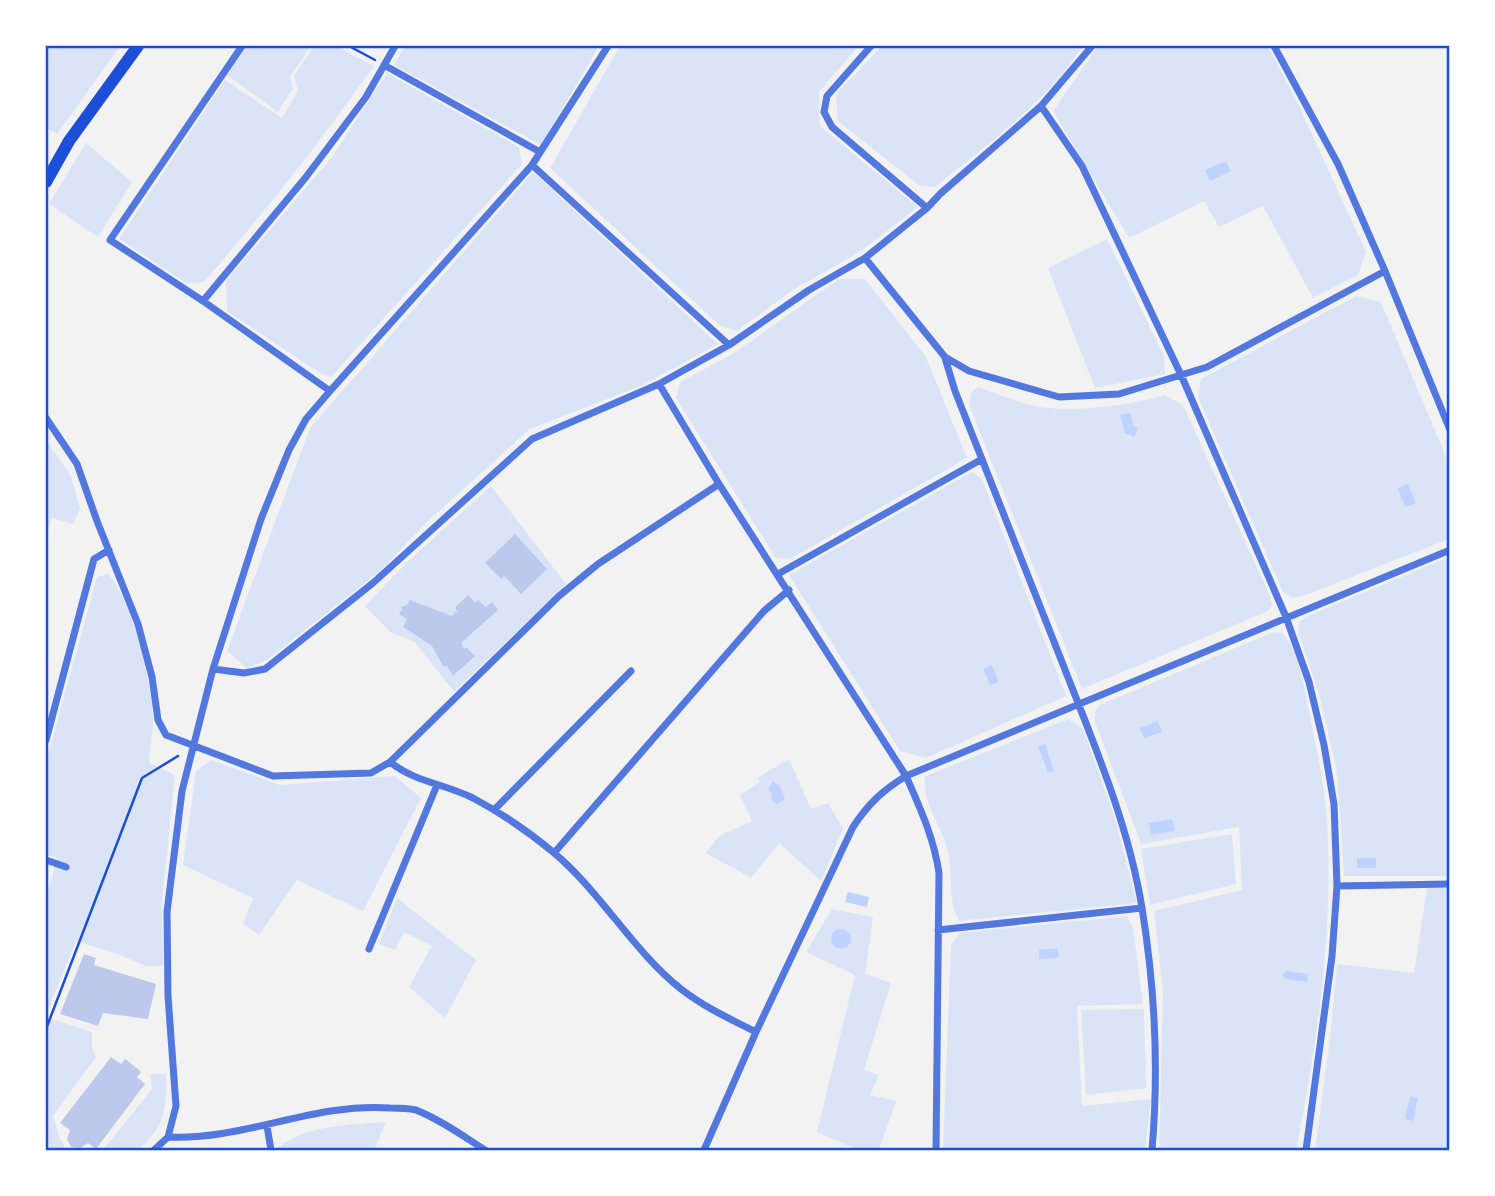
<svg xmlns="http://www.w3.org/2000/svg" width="1495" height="1196" font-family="'Fira Sans',sans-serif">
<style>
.green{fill:#dbe4f7}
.water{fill:#bfd3fe}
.building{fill:#bdc9ec}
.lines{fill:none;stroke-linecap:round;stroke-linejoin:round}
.path{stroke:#1d4ed8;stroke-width:2.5}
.minor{stroke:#5277de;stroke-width:7}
.secondary{stroke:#1d4ed8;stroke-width:12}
.neatline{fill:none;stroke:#1d4ed8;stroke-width:2.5}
</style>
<rect width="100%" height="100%" fill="#f2f2f2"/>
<path class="green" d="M46,46h74l-63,88 -11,-6z
M247,46h64l-21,31 3,11 -15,24 -51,-37z
M314,46h22l38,20c-53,75 -110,147 -170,216l-18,1 -67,-44 106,-159 57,38 16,-27 -4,-15z
M405,46h194l-58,99 -147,-80z
M620,46h238l-39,46 1,34 98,81 -57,44 -68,39 -56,41 -18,-6 -169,-157z
M882,46h201c-37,57 -96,99 -148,141l-15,-1 -82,-65 -2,-27z
M1098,46h170l31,60 67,146 -8,23 -45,23 -50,-92 -44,21 -15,-26 -75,37 -76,-127z
M387,73l132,74 3,17 -191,213 -13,-5 -91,-61 -1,-30 106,-124z
M86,143l46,39 -34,55 -49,-33z
M533,172l185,172 -75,41 -113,44 -103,93 -48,50 -112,88 -20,8 -20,-17 83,-223z
M1107,239l57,117 1,18 -70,14 -47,-120z
M839,279h26l61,78 41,101 -177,101 -15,-2 -99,-159 4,-16 51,-27z
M1356,296l25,6 68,162v75l-146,57 -11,2 -9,-6 -85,-195 3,-18z
M978,387c17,6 34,13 52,18 38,9 97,1 135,-10l18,10 87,191 2,9 -4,6 -186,78 -113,-284 2,-12z
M46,440l25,36 9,33 -7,15 -21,-6 -6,18z
M972,472l10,7 84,217 -140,62 -26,-7 -111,-176z
M491,486l75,98 -112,108 -39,-50 -25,-10 -25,-26 41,-43z
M1449,557v319h-105l-7,-105 -18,-77 -21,-63 1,-8 6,-6z
M108,574c25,28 44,107 45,145 0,14 -3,30 -4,44l26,12 -13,126 1,65h-17l-26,-11 -44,-14 -30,74v-115l11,-42 -11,-4v-92l51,-185z
M1281,632c18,16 23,56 28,79 7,37 16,74 18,111 7,108 -10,222 -31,328h-137l4,-159 -9,-80 88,-21 -3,-63 -98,17 -46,-122v-10l5,-7 171,-72z
M1068,719l15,10 32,89 22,85 -178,18c-12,-24 -6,-41 -10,-65 -5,-28 -28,-52 -24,-80z
M789,759l22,50 17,-6 15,26 -22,52 -42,-38 -28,35 -45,-25 13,-17 33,-15 -12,-26 20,-13 -3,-4z
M211,760l69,25 115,-9 26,22 -58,113 -66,-31 -38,55 -16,-11 10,-26 -70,-33 13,-94z
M1232,834l4,50 -86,21 -9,-56z
M1427,888h22v262h-134l15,-111 7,-75 77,9z
M397,898l79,62 -31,58 -36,-31 23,-41 -28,-14 -9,18 -16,-6z
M832,909l41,8 -8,57 26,9 -27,87 15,5 -9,20 26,6 -17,49h-20l-42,-18 38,-157 -49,-23z
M1127,916l6,12 10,76 -66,2 5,100 69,-7 -6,51h-202l8,-205 9,-12z
M1144,1009l2,79 -60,7 -5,-85z
M46,1017l46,15v15l4,10 -43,59 6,20 7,14h-20z
M150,1074h16c1,33 -1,55 -29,76h-34l49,-61z
M386,1122l-12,28h-95v-3c32,-23 69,-22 107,-25z"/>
<path class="water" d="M1226,161l5,10 -21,10 -5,-11z
M1130,413l4,13 4,2 -4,9 -9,-4 -5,-18z
M1408,484l8,19 -11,4 -7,-19z
M992,665l7,17 -9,3 -7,-16z
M1158,721l4,11 -18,6 -4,-10z
M1045,744l9,27 -6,2 -10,-27z
M773,781l7,5 5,13 -8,5 -6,-4 1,-6 -4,-5z
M1172,819l3,12 -24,4 -2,-12z
M1357,858h19v10h-19z
M848,892l21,5 -2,10 -22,-5z
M831 939a10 10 0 1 1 20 0a10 10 0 1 1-20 0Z
M1057,948l2,7 -2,3 -18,1v-9z
M1286,971l22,3 -1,8 -22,-3 -3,-4z
M1410,1096l8,2 -5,23 -8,-2z"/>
<path class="building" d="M515,534l32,35 -26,25 -17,-18 -3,3 -16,-16z
M468,595l8,8 2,-3 8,7 6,-5 6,8 -37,33 3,6 2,-2 9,9 -22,20 -6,-10h-4l-11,-20 -29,-19 4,-8 -8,-5 3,-5 -1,-2 6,-2 3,-5 42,16 3,-4 4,1 -4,-5z
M84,954l12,4 -2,7 62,19 -8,35 -45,-6 -5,13 -38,-12z
M111,1057l10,7 4,-5 8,6 8,7 -4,5 8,7 -49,65 -8,-6 -8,5 -9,-1 -4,-8 3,-9 -10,-7z"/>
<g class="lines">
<path class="path" d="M349,46l26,14
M46,1029l96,-251 36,-22"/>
<path class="minor" d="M242,46l-132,194 93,61 127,90
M871,46l-44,50 -3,16 8,15 95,81
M1274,46l64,118 47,107 65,159
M384,65l156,87
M1041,106l41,60 100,211 104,240 23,65 15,63 10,59 3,82 -5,70 -26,194
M532,165l197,180
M865,258l62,-50 13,-14 101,-88 51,-60
M203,301l103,-124 60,-80 29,-51
M945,358l10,33c35,90 71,180 107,271 31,80 66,160 80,246 13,80 17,161 10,242
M659,384l60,100 187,292c14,32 28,62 33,97l-3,277
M46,418l31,46 20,57 41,103 14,53 6,43 8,15 107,41 98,-3 19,-11c25,20 55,22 83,36 28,15 56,34 80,54 48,40 80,99 128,137 23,18 49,30 75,43
M778,574l204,-115
M213,669l31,4 21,-4 108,-86 159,-144 127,-55 70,-39 80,-55 56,-32 80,99 24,14 90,26 60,-3 88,-27 178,-96
M46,740l48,-181 15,-9
M390,762l169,-166 39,-32 121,-80
M494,810l137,-139
M554,853l210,-242 25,-21
M46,860l20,7
M1337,886l113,-2
M938,930l204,-22
M369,949l68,-164
M267,1126l4,24
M168,1137l8,-31 -8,-110 -1,-84 15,-121 31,-122 48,-150 28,-69 17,-31 24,-28 202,-226 76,-119
M168,1137c75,4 146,-35 222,-29 8,0 18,0 26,2 25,10 47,26 69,40
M154,1150l14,-13
M704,1150l52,-118 97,-205c15,-23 30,-37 53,-51l544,-226"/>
<path class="secondary" d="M46,182l23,-41 69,-95"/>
</g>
<rect width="1495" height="1196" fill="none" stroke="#ffffff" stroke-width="94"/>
<rect x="47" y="47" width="1401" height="1102" class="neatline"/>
</svg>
